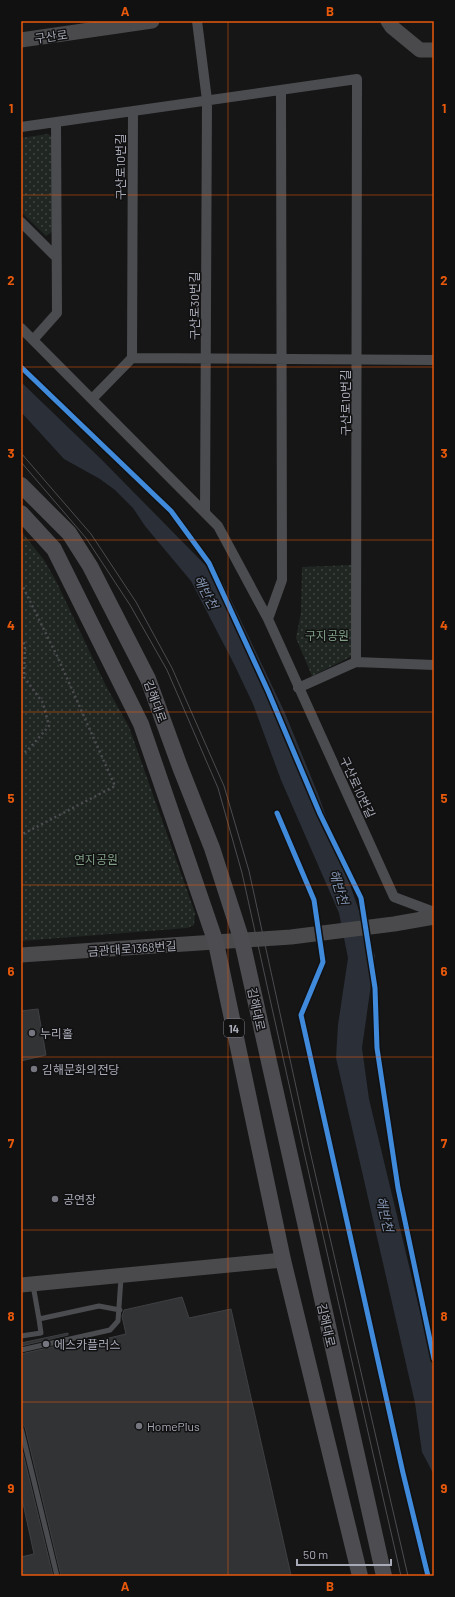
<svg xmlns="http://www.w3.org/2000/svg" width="455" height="1597" font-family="Barlow,'Noto Sans KR',sans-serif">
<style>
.park{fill:url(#park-dots)}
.water{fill:#2a2f38}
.building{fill:#323335;stroke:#3f4043}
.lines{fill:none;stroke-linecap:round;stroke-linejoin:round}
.path{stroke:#4c4c51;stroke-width:2.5;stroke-dasharray:2 3;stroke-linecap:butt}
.lane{stroke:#4b4c4f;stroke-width:5}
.street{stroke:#4b4c4f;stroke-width:10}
.secondary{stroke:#4a4a4d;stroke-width:15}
.primary{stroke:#4d4d51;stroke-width:16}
.tram{stroke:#4c4c50;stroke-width:1}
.cycleway-casing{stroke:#111112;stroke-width:8}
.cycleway{stroke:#408adc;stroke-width:5}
.grid{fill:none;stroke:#e8590c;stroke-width:1;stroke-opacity:0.55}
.poi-dot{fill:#75767f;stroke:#111112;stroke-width:1.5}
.labels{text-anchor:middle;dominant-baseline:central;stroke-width:3;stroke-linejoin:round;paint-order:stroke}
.shield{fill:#111112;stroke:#7b7c86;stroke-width:1}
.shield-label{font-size:11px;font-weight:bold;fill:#a8aab7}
.street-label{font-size:12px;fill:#a8aab7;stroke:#111112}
.park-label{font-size:12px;fill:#80a188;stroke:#111112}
.poi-label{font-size:12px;fill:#a8aab7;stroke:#111112;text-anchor:start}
.water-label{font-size:13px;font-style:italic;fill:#8192b0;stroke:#111112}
.neatline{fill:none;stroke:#e8590c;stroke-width:1.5}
.grid-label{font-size:13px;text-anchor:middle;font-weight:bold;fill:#e8590c}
</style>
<defs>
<pattern id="park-dots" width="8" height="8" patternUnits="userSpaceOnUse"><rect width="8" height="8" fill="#202722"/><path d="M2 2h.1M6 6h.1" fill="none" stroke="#3e4440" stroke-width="1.8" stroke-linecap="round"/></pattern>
</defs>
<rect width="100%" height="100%" fill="#161617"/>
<path class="park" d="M48,134l10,7 -5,90 -7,5 -25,-24v-74z
M21,531l23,29 12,21 50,105 23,41 66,186 -1,12 -7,3 -166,13z
M352,565l5,78 -7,14 -38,19 -16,-38 5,-25 1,-46z"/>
<path class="water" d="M21,382l80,77 122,124 62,130 33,81 57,162 -13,92 7,51 65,271v105l-12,-23 -7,-49 -79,-345 2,-33 10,-67 -9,-45 -58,-133 -28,-76 -19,-40 -43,-83 -46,-55 -12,-18 -18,-18 -15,-11 -36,-20 -43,-47z"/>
<path class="building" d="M38,1009l8,46 -25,6v-50z
M182,1297l7,21 42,-9 60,266 -7,1h-223l-36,-149 -4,-3v-70l49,-11 1,4 55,-13 -4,-18 2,-6z
M68,1333v2l-47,11v-3z
M21,1445l32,131h-32v-19l13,-3 -13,-60z"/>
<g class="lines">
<path class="path" d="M21,583l37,75 57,128 -94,49
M21,638l4,7 -1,32 19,26 6,23 -22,25 -6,3"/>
<path class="lane" d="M33,1285l6,34 60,-13 21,4
M21,1336l20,-3 -2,-14
M21,1350l89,-20 8,-9 3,-43
M21,1428l36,148"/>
<path class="street" d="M197,21l10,79 -2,412
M21,127l336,-48 -1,583
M21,222l35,35
M21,328l197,198 50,93 126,278 40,15
M33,340l24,-27 -1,-191
M132,358l302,2
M92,399l40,-41 1,-247
M268,619l14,-39 -1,-490
M298,688l58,-26 78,3"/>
<path class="secondary" d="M388,21l4,6 28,23h14
M21,40l131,-19
M21,955l270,-18 103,-13 40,-7
M21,1285l262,-25"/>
<path class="primary" d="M21,485l48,48 21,33 58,113 32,88 32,81 30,93 142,635
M21,513l33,36 87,175 75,219 67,317 77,316"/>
<path class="tram" d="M21,453l70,81 45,68 36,66 52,118 25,85 61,280 98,425
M21,462l65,76 44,67 37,65 51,118 24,85 62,279 97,424"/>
<defs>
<path id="cycleway" d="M21,367l150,144 38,52 59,128 52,123 41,84 14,90 2,60 21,140 36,171
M277,813l37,87 9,62 -22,53 102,458 25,103"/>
</defs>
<use href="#cycleway" class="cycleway-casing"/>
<use href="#cycleway" class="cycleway"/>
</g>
<path class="grid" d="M228,21v1555M21,195h413M21,367h413M21,540h413M21,712h413M21,885h413M21,1057h413M21,1230h413M21,1402h413"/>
<g class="poi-dot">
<circle cx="32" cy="1033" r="4"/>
<circle cx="34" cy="1069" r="4"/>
<circle cx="55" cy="1199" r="4"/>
<circle cx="46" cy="1344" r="4"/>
<circle cx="139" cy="1426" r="4"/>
</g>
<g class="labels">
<rect class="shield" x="224" y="1019" width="20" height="18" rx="3"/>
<g class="shield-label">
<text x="234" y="1028">14</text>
</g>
<g class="street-label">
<text transform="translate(51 36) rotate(-8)">구산로</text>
<text transform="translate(120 167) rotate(-90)">구산로10번길</text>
<text transform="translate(194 306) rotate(-90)">구산로30번길</text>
<text transform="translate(345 403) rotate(-90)">구산로10번길</text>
<text transform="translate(156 701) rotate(70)">김해대로</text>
<text transform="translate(358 787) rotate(65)">구산로10번길</text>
<text transform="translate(132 948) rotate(-4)">금관대로1368번길</text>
<text transform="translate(257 1009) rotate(78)">김해대로</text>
<text transform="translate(327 1325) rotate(77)">김해대로</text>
</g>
<g class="park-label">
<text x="327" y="635">구지공원</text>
<text x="96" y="859">연지공원</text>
</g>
<g class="poi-label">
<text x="40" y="1033">누리홀</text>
<text x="42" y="1069">김해문화의전당</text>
<text x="63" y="1199">공연장</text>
<text x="54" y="1344">에스카플러스</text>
<text x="147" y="1426">HomePlus</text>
</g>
<g class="water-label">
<text transform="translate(206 592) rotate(62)">해반천</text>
<text transform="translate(339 887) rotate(73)">해반천</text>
<text transform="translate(385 1214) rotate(77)">해반천</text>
</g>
</g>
<rect width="455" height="1597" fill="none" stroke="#111112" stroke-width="44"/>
<path d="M297 1559v6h94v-6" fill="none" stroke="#a8aab7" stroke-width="2"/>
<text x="303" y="1559" font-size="12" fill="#a8aab7" stroke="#111112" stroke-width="3" paint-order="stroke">50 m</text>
<rect x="22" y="22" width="411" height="1553" class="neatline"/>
<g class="grid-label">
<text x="125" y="16">A</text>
<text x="330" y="16">B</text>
<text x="11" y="113">1</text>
<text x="444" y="113">1</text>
<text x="11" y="285">2</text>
<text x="444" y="285">2</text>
<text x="11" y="458">3</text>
<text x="444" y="458">3</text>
<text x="11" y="630">4</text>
<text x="444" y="630">4</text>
<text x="11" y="803">5</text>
<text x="444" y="803">5</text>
<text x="11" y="976">6</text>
<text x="444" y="976">6</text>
<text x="11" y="1148">7</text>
<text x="444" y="1148">7</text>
<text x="11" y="1321">8</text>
<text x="444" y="1321">8</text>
<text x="11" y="1493">9</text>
<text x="444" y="1493">9</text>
<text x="125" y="1591">A</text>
<text x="330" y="1591">B</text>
</g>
</svg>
